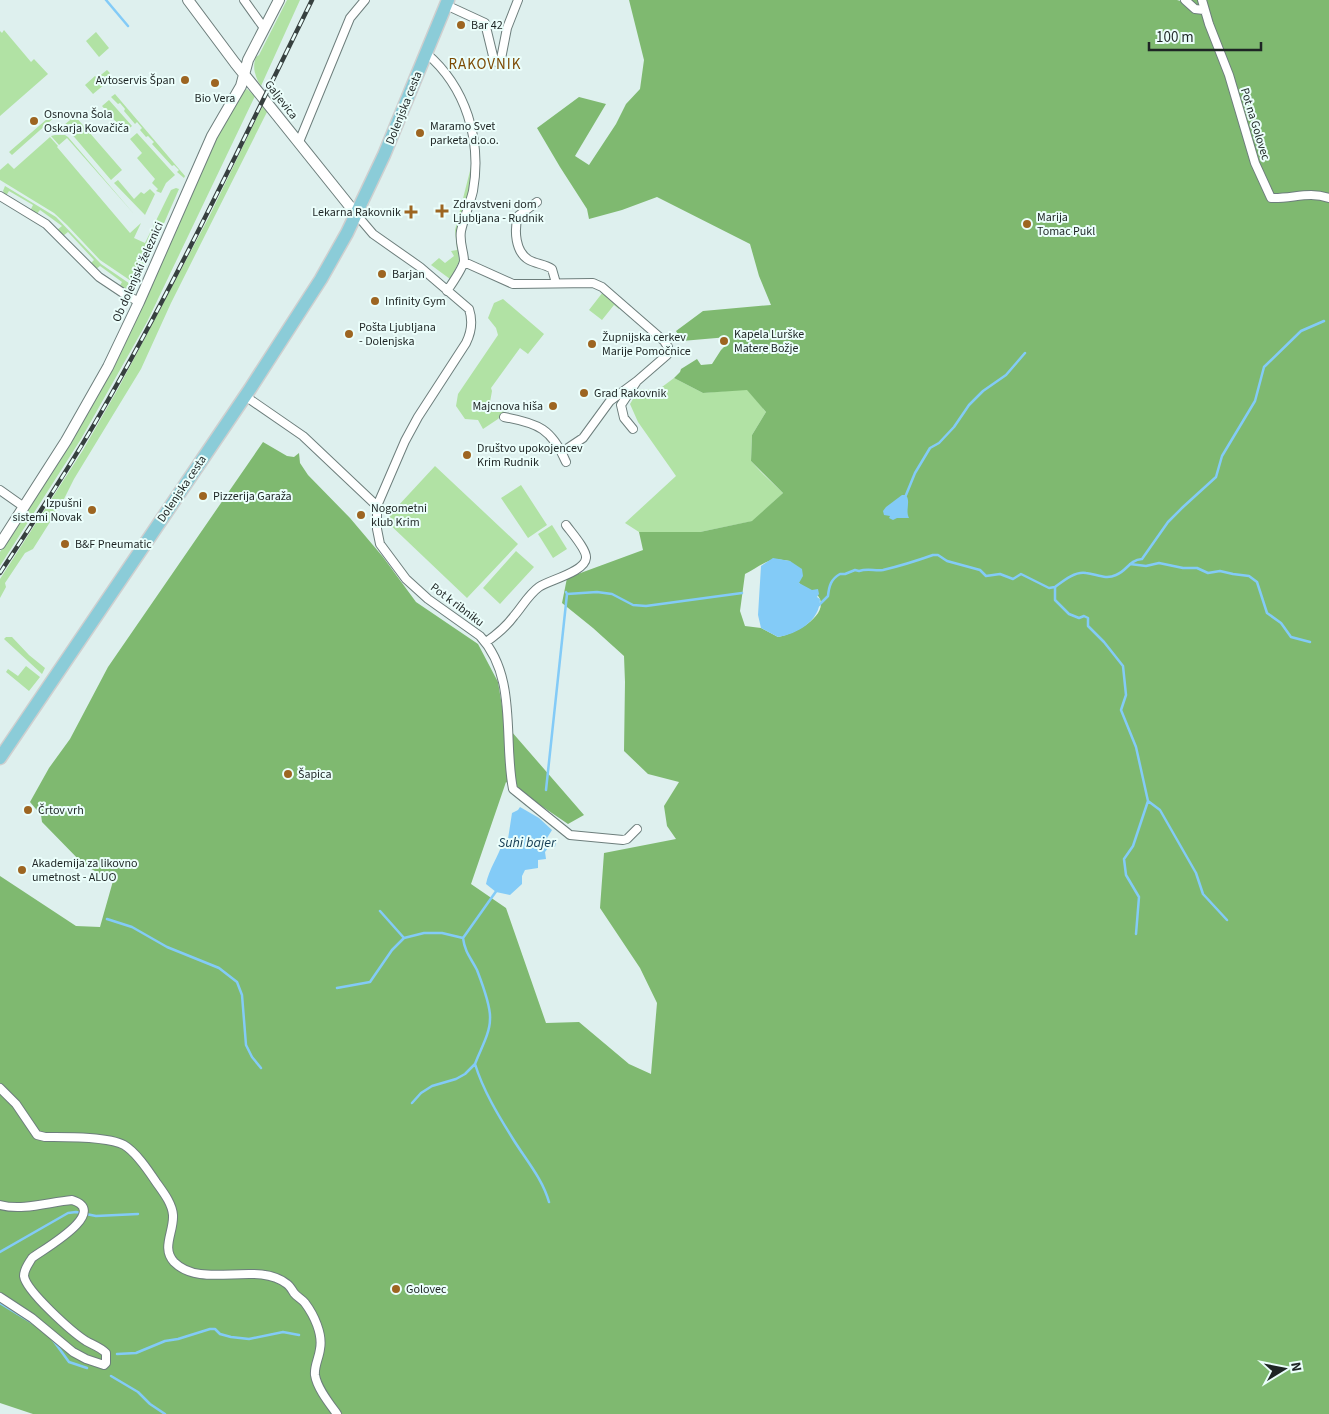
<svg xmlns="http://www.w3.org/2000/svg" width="1329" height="1414" font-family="'Source Sans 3',sans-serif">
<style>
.green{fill:#b1e2a4}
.forest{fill:#7fb970;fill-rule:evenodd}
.water{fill:#83cbf7}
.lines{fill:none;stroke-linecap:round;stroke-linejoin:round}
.stream{stroke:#83cbf7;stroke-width:2.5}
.minor-casing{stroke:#6d7e7c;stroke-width:10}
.tertiary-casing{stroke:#6d7e7c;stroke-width:12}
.primary-casing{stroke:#cecfcf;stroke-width:15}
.minor{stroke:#fff;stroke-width:8}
.tertiary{stroke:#fff;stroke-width:10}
.primary{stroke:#8bccd8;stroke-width:12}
.rail-casing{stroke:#37403f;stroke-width:4.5}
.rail{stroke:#ebfefb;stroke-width:2.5;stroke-dasharray:8;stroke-linecap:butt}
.poi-dot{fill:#9d6521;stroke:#ebfefb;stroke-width:2}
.labels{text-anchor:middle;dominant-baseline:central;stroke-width:4;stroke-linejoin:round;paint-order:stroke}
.poi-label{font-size:12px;fill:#1e2524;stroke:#ebfefb;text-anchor:start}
.street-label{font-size:12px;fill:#1e2524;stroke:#ebfefb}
.water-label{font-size:14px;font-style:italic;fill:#173f56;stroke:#ebfefb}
.quarter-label{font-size:15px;letter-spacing:1px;fill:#7c4a03;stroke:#ebfefb}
</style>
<rect width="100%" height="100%" fill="#def0ee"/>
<path class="green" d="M287,0h13l-39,86c-6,-9 -9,-19 -5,-29l3,-2z
M4,30l27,32 3,-3 14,15 -48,42v-85l2,2z
M96,32l13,16 -10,9 -13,-16z
M107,70l3,3 -2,2 3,4 -18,15 -8,-9 10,-9 2,2z
M247,89l8,7 -108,226 -66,117 -81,127v-14l70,-108 41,-72 104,-234 28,-46z
M115,94l70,82 -1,2 -7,-6 2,-2 -5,-5 -2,1 -20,-22 2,-2 -6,-6 -2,1 -6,-7 2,-2 -5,-6 -2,2 -11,-13 1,-2 -5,-6 -2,1 -7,-7z
M109,100l23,26 -7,6 -23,-26z
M263,105l4,7 -96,191 -30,66 -67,110 -12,24 -29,46 -8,4 -20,30 1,4 -6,11v-19l83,-129 36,-63 90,-170z
M55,112l2,3 -45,40 -3,-3z
M75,116l47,54 -11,10 -47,-55z
M137,133l38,42 -9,8 -5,10 -5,-2 2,-2 -6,-6 3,-4 -18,-21 5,-5 -12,-14z
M55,135h10l3,2 66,77 -67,-76 -8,7 -8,-9z
M50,137l8,9 -1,1 73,86 11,-10 -7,15 11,5 26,-53 5,-2 3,1 -42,96 -37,-25 -33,-35 -13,-12 -54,-33v-10l8,-7 6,6z
M472,163l-2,27 -12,52 1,20 -9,17 -19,-14 8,-7 6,5 9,-7 -3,-5 6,-1 -2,-20z
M118,180l16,19 7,-7 3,2 6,-5 5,5 -10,21 -31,-32z
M5,186l51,31 45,47 35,24 -3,6 -14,-7 3,-5 -22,-16 -5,4 -5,-6 4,-4 -26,-28 -5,4 -6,-6 5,-4 -22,-16 -4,5 -6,-4 3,-6 -24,-14 -3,5 -3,-5z
M603,292l16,15v2l-5,-4 -12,15 -13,-10z
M503,299l41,35 -16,20 -8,-6 -29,40 1,3 -2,11c5,5 7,7 14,5l2,3 -8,9 -15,10 -5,-9 -13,-1 -9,-13 2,-12 40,-59 -2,-7 -8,-10 6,-15z
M674,378l29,15 44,-4 19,23 -14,23 -1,26 10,11 22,21 -30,28 -53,11h-61l-14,-9 51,-47 -38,-54 -8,-18 9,-15 19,1z
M435,466l83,78 -51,54 -82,-78z
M521,485l26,40 -19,13 -27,-40z
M552,525l15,24 -14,9 -15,-24z
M516,551l18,16 -34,37 -17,-16z
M6,637h6l17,18 16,13 -3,6 -38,-35z
M26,666l14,11 -11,14 -23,-19 2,-3 10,7z"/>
<path class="forest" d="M629,0h548l13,4 1,-4h138v1414h-1296l-33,-11v-527l76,50 24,1 13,-46 -29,-16 -42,-43 -1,-7 -11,-13 19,-34 21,-29 38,-72 155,-225 24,14 7,1 5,-4 1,10 8,12 42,43 33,39 33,45 62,42 20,38 7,42 79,91 -16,9 -62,-42 -35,102 35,24 40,115 33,-1 50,42 22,10 6,-71 -17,-35 -40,-60 4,-55 72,-14 -9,-13 -3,-20 15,-24 -31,-8 -24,-23 1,-69 -1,-26 -31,-28 -31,-25 5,-25 76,-28 -4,-18h61l52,-11 31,-28 -32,-32 1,-26 14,-23 -19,-22 -44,3 -29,-15 6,-6 1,-3 16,-10 4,6 11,-1 9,-14 8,-8 -1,-5 -46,4 -6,-10 27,-20 68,-6 -12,-29 -9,-32 -93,-47 -35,13 -33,9 -2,-10 -27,-42 -23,-39 42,-31 27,7 -31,52 14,9 27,-41 10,-20 14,-15 4,-29zM776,559l14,2c2,6 5,17 9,22 6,6 17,7 21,16 7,19 -29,36 -42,38l-17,-9 -16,-2 -5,-15 5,-37c10,-5 20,-13 31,-15z"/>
<path class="water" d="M902,495h4c5,7 -1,15 3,23h-12l-4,2 -4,-2 1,-2 -6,-1 -1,-4 3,-4z
M773,558l17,3 12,8 1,7 -4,7 13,7 6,-1 1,5 -2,3 3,2c0,22 -23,35 -42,38l-17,-9 -3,-13 3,-49z
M520,807l19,11 13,12 -5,8 9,4 -1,5 -7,1 -3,4 1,7 -8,1v8l-13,2 -3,6v8l-12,11 -14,-3 -10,-8c3,-15 12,-27 17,-42l5,-3 4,-26 6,-3z"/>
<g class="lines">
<path class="stream" d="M106,0l22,26
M906,495l9,-22 15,-25 9,-5 15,-16 15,-22 14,-14 23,-16 19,-22
M1130,564l16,2 13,-3 24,5h14l11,5 12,-2 13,3 16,2 8,6 10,31 14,10 10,14 19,5
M1055,587c8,-6 20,-16 31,-14 11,1 19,7 30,2 11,-4 13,-15 26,-16l26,-37 15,-15 33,-30 6,-21 33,-55 9,-34 37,-36 23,-10
M566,592l1,2 30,-2 15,2 21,11 13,1 96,-13
M819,605l9,-9c1,-10 3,-17 12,-22h5l10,-4 4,1c9,-3 15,0 24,-1 17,-4 33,-9 50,-15h5l9,6 33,9 6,6 14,-2 13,5 8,-5 28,14 6,-1v13l14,14 10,4 5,-2 4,2v8l16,16 19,24 3,29 -5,15 15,37 12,54 -15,45 -9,13 2,16 13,22 -3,37
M546,790l21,-196
M1148,801l12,9 36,63 7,21 24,26
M497,890l-34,48c2,15 8,20 14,32 5,13 14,36 13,49 0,15 -10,31 -15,45 8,26 23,51 38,75 13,21 29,39 36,63
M380,911l24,27
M107,919l25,8 35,20 52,21 18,14 5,13 4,50 6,12 9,11
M337,988l33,-6 22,-32 12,-12 20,-5h18l21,5
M412,1103l9,-10 11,-7 24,-7 9,-5 10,-10
M0,1252l68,-39 8,-1 20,4 42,-2
M0,1303l34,21
M53,1340l16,22 18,6
M117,1354l19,-1 29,-12 13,-2 32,-10h5l5,5 11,3 18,2 34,-7 16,3
M111,1376l27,16 12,12 15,10"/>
<defs>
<path id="minor" d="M244,0l20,28
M1185,0l10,9 9,1
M1202,0l7,24 20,51 26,88 16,35c21,1 38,-7 58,0
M446,5l39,18 9,37 6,4 7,-36 11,-28
M426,53c40,34 56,87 47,138 -3,13 -9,26 -12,40 -2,11 3,21 3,30 -1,7 -13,24 -17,30
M299,142l51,-124 15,-18
M0,196l46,28 53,53 24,16 16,9
M537,202l-19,14c-4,14 -3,36 11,44 7,4 16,4 23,9l4,14
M356,214l17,20 47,33 49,42c4,12 3,22 -3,34l-48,74 -13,24 -28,65v23l3,15 26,35 22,20 52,37c38,41 23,103 33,153l57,46 53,5 4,-1 10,-10
M464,262l49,22 80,-1 9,4 62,54 4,6 -1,8 -30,26
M245,396l58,40 74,70
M504,417c34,6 48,12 62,45
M562,452l21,-14 27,-37 27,-20 -16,24 3,13 9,11
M0,490l24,17
M486,642c10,-7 20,-15 28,-26 8,-9 14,-21 25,-29 10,-7 46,-15 47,-29 1,-8 -15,-26 -20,-33
M0,1088l16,16 21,31 8,2c19,0 63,-1 79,8 12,7 24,25 32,37 7,10 16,21 17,33 1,17 -12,33 1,47 28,28 83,-2 113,22 3,2 5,6 7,9 3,4 8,6 11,10 9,12 18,31 15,46 -1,9 -6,17 -5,26 2,13 14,28 22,39
M0,1205c23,6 49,-3 72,-5 39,12 -30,50 -40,58 -3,5 -8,11 -8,18 2,15 48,56 62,65 7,4 14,6 20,12v10l-2,2 -18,-6 -13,-7 -41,-34 -32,-21"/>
<path id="tertiary" d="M188,0l47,63 121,151
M0,544l66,-103 42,-74 31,-65 73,-166 29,-50 7,-26 31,-60"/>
<path id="primary" d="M0,758l250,-369 71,-110 26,-46 37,-78 64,-155"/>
</defs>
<use href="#minor" class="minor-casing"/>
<use href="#tertiary" class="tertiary-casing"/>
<use href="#primary" class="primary-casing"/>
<use href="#minor" class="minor"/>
<use href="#tertiary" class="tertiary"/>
<use href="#primary" class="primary"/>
<defs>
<path id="rail" d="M0,573c34,-52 68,-103 99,-157 78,-135 144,-276 213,-416"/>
</defs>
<use href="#rail" class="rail-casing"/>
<use href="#rail" class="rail"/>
</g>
<g class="poi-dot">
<circle cx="461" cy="25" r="5"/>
<circle cx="185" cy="80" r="5"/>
<circle cx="215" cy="83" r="5"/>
<circle cx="34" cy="121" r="5"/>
<circle cx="420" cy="133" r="5"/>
<path d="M439.5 203.5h5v5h5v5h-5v5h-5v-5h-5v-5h5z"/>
<path d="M408.5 204.5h5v5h5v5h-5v5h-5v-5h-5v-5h5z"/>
<circle cx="1027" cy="224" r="5"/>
<circle cx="382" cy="274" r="5"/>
<circle cx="375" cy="301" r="5"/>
<circle cx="349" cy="334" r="5"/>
<circle cx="724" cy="341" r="5"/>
<circle cx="592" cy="344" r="5"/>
<circle cx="584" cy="393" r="5"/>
<circle cx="553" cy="406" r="5"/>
<circle cx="467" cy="455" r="5"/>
<circle cx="203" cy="496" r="5"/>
<circle cx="92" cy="510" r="5"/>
<circle cx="361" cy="515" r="5"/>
<circle cx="65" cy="544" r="5"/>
<circle cx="288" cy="774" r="5"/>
<circle cx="28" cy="810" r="5"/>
<circle cx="22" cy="870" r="5"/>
<circle cx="396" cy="1289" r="5"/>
</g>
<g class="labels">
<g class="poi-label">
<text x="471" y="25">Bar 42</text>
<text x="175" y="80" text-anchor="end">Avtoservis Špan</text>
<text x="215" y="98" text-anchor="middle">Bio Vera</text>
<text x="44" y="114">Osnovna Šola<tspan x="44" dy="14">Oskarja Kovačiča</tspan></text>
<text x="430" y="126">Maramo Svet<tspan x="430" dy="14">parketa d.o.o.</tspan></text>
<text x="453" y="204">Zdravstveni dom<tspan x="453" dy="14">Ljubljana - Rudnik</tspan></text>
<text x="401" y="212" text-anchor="end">Lekarna Rakovnik</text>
<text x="1037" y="217">Marija<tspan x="1037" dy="14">Tomac Pukl</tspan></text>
<text x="392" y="274">Barjan</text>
<text x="385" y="301">Infinity Gym</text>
<text x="359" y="327">Pošta Ljubljana<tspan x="359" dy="14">- Dolenjska</tspan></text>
<text x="734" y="334">Kapela Lurške<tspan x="734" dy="14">Matere Božje</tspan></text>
<text x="602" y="337">Župnijska cerkev<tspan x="602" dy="14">Marije Pomočnice</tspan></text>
<text x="594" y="393">Grad Rakovnik</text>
<text x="543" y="406" text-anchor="end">Majcnova hiša</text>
<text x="477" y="448">Društvo upokojencev<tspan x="477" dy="14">Krim Rudnik</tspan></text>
<text x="213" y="496">Pizzerija Garaža</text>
<text x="82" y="503" text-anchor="end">Izpušni<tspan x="82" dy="14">sistemi Novak</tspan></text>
<text x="371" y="508">Nogometni<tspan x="371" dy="14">klub Krim</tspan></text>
<text x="75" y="544">B&amp;F Pneumatic</text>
<text x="298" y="774">Šapica</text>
<text x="38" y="810">Črtov vrh</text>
<text x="32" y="863">Akademija za likovno<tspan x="32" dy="14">umetnost - ALUO</tspan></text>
<text x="406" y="1289">Golovec</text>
</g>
<g class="street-label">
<text transform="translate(281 100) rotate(52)">Galjevica</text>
<text transform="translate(404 108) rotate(-68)">Dolenjska cesta</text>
<text transform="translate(1255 124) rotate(73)">Pot na Golovec</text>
<text transform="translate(138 272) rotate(-66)">Ob dolenjski železnici</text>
<text transform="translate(182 489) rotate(-56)">Dolenjska cesta</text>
<text transform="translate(457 605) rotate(37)">Pot k ribniku</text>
</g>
<g class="water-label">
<text x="527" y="843">Suhi bajer</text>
</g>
<g class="quarter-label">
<text x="485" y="64">RAKOVNIK</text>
</g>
</g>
<g transform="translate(1284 1369) rotate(80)" stroke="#ebfefb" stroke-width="4" paint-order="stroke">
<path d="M0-4L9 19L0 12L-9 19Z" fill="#1e2524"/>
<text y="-8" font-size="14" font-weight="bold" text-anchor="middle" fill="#1e2524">N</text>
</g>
<path d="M1149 42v8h112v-8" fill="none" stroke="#1e2524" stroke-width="2.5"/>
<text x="1156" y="42" font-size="15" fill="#1e2524" stroke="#ebfefb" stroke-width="4" paint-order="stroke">100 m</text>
</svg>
